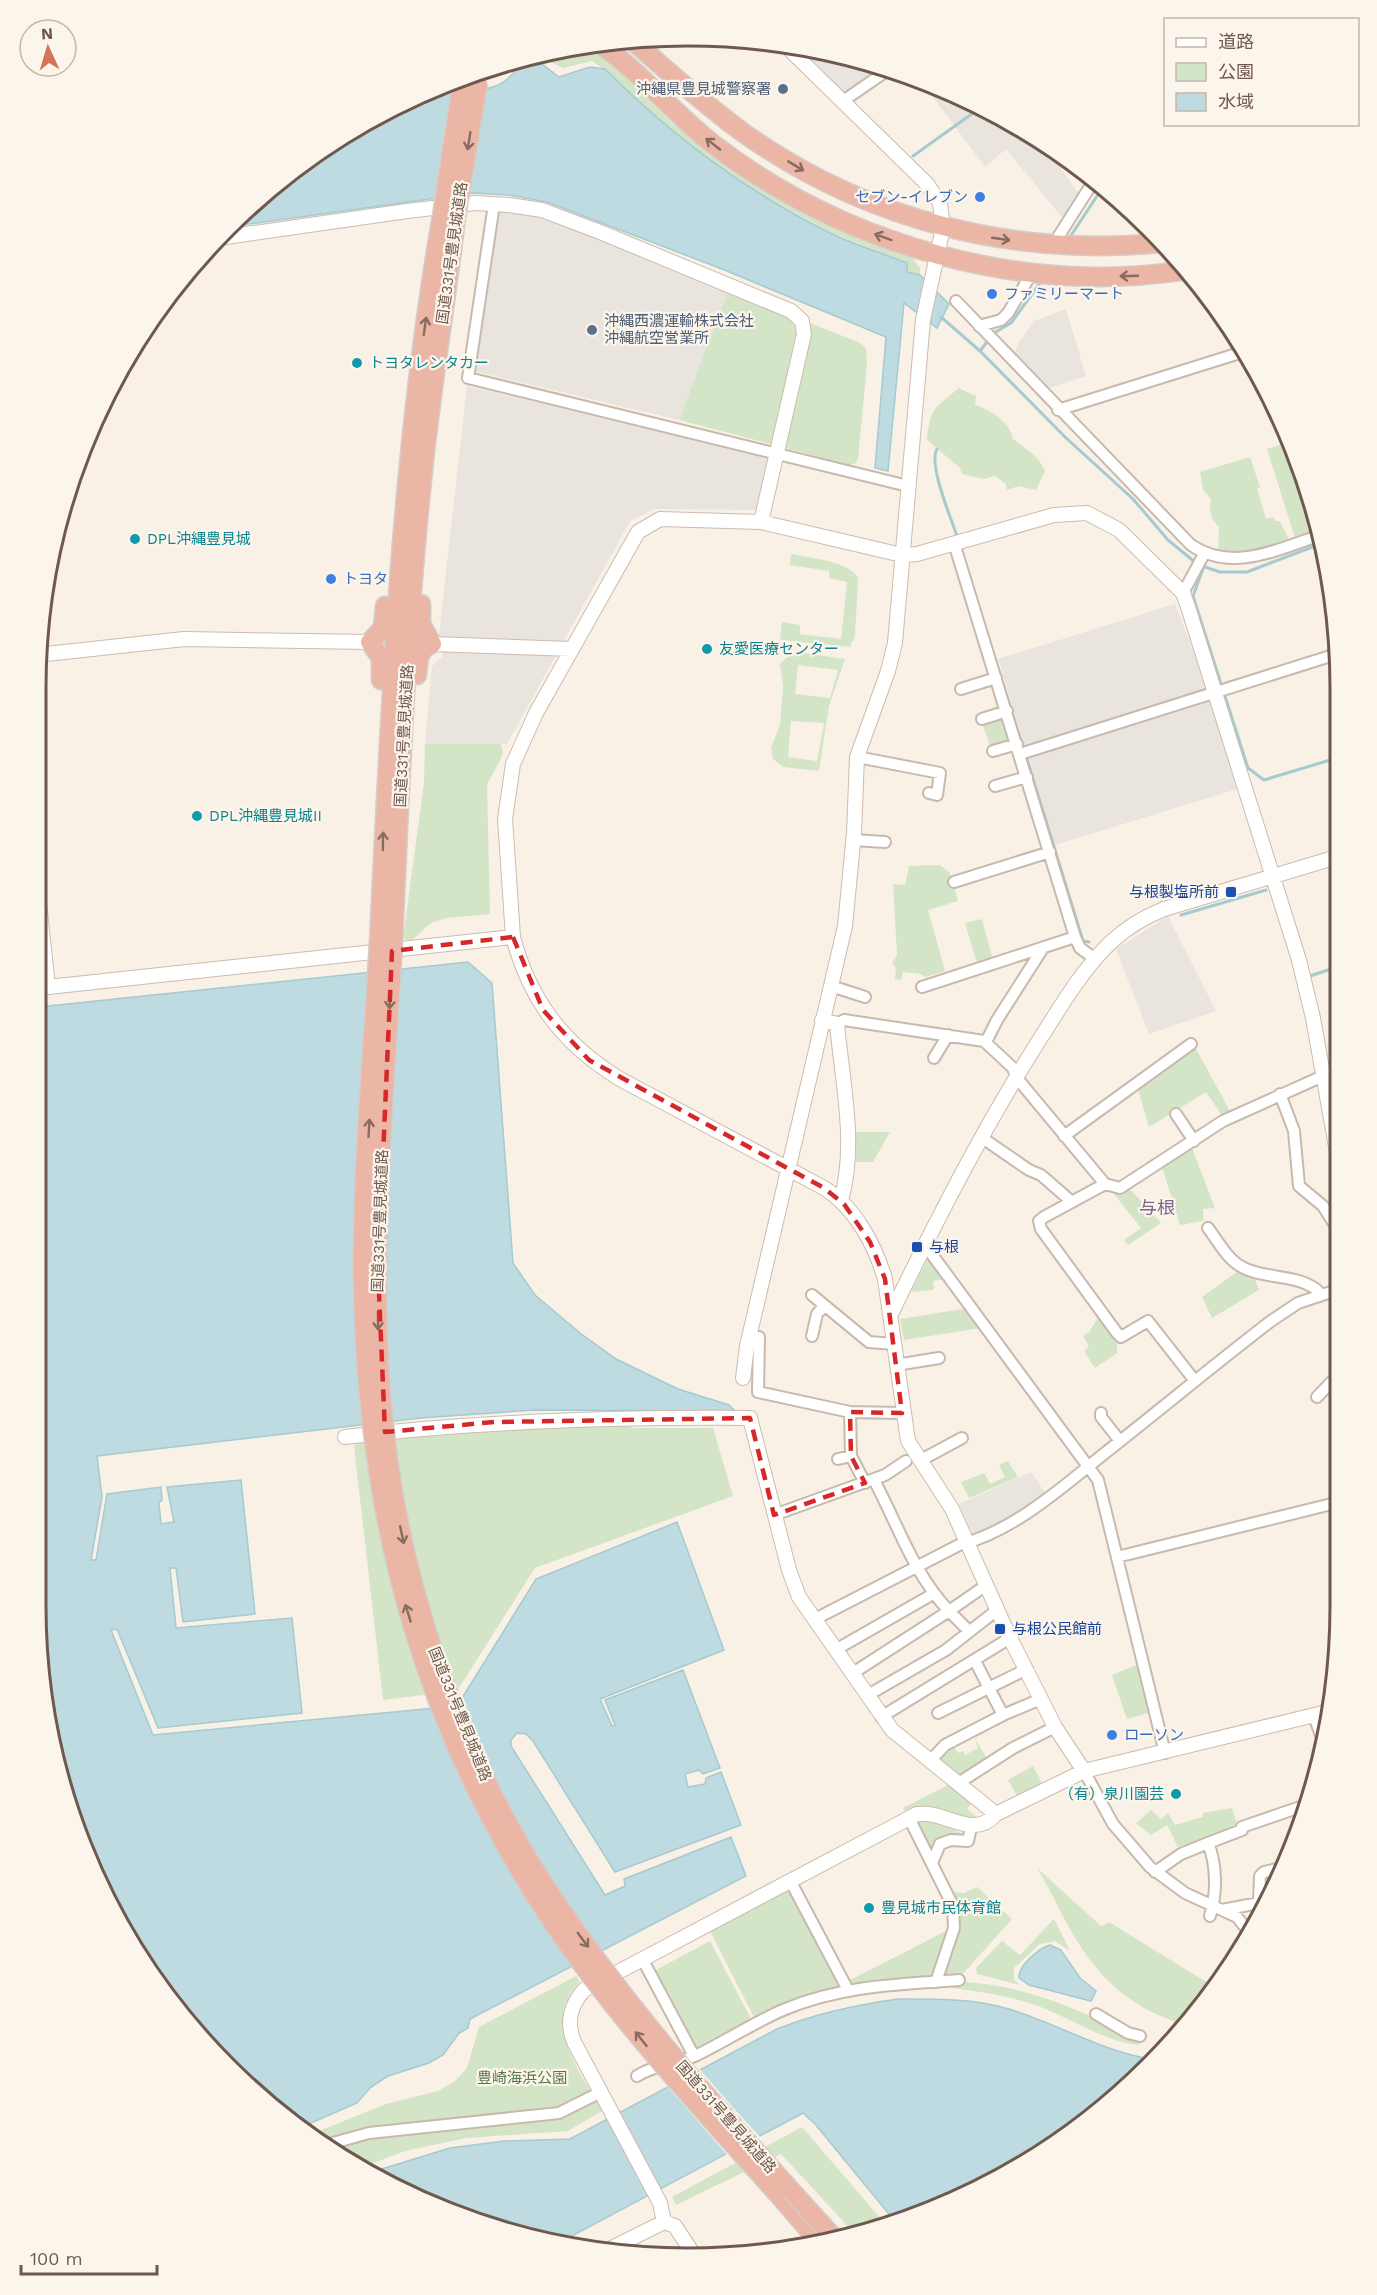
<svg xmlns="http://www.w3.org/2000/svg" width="1377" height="2295" font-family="'Work Sans','Noto Sans JP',sans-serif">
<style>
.industrial{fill:#eae4df}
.green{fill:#d3e5c6;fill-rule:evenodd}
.water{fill:#bddbe0;stroke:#a5cad0;stroke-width:1.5}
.pier{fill:#f9f1e6}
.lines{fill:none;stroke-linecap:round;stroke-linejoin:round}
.stream{stroke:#a5cad0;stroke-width:3}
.street-casing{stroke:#c9b9ad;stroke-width:14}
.secondary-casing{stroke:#cdbbae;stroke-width:16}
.highway-casing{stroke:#d4cdca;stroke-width:21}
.street{stroke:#fff;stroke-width:10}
.secondary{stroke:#fff;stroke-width:14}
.highway{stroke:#ebb6a5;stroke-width:18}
.highway-bridge-casing{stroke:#d4cdca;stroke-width:21;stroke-linecap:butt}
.highway-bridge{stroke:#ebb6a5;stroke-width:18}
.oneway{stroke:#886c5f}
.marked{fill:none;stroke:#d62828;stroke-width:4.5;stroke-dasharray:12 8;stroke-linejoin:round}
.service-dot{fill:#5c6f8a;stroke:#fcf5eb;stroke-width:2}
.shop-dot{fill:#3f7fe0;stroke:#fcf5eb;stroke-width:2}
.culture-dot{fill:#0f9aa8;stroke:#fcf5eb;stroke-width:2}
.transit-dot{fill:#1a4fb4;stroke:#fcf5eb;stroke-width:2}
.labels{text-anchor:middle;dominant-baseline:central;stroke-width:4.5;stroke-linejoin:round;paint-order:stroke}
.service-label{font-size:15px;fill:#4e5e75;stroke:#fcf5eb;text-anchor:end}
.shop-label{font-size:15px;fill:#366cbe;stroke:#fcf5eb;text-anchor:start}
.street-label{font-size:15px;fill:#6f594e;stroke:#fcf5eb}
.culture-label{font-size:15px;fill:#0d838f;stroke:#fcf5eb;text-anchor:start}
.transit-label{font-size:15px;fill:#164399;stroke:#fcf5eb;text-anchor:start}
.park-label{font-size:15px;fill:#59794b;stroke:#fcf5eb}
.quarter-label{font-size:18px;fill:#7e668b;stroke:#fcf5eb}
.rim{fill:none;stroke:#6f594e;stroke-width:3}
</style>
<rect width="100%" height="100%" fill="#f9f1e6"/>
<path class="industrial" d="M798,47l18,2 66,19 -37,27z
M921,81l18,5 112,60 14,12 -7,6 21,30 -15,26 -58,-71 -21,18z
M502,209l39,6 187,76 -49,129 -214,-51 25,-139z
M1066,309l20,67 -40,13 -27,-27 -4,-9 3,-9 16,-23z
M467,386l304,72 -14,52 -103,-1 -24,12 -123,223h-82l7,-78 11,-10 -4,-22z
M1175,604l29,75 33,110 -182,56 -57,-186z
M1168,916l48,95 -67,23 -33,-85z
M1031,1472l15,22 -72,43 -15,-33z"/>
<path class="green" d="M586,46l21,13 66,65 77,57 74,41 44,18 41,12 11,16v7l-13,-3v-9l-75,-30 -85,-46 -71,-51 -68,-64 -16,-11 -29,7 -26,-12 25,-8z
M728,291l130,51 8,6 1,17 -9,93 -2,5 -6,2 -171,-45z
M959,388l17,8 -1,9c16,5 35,17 38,34 13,10 26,17 32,32l-9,19 -17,-4 -12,4 -1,-6 -11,-8 -12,3 -21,-5 -2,-6 -33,-28c3,-33 8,-32 32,-52z
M1287,443l32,76 1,11 -25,8 -28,-89z
M1250,457l10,30 -3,1 9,31 7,-2 2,4h5l9,19c-24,8 -46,16 -71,12l1,-25c-9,-9 -10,-16 -8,-28l-8,-9 -3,-18z
M791,554c20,4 56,7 67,23l-3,59 -5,11 -70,-7 2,-18 18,3v9l41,5 6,-57 -18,-4v-7l-39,-6z
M803,653l42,6 -16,47 -10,65 -36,-4 -10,-8 -2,-11 9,-23 3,-38 -3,-23 7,-7zM798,665l40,5 -8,28 -35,-4zM791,721l33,2 -7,38 -29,-4z
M1002,717l8,25 -19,6 -9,-25z
M425,744h76l2,10 -16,31 3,129 -43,4 -16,5 -21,19 -7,-4 21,-155z
M940,865l10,8 8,28 -30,9 17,61 -19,6 -6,-3 -17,-2 -2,8 -6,-1 1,-11 -4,-5 5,-8 -4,-71 12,1 4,-19z
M982,919l10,38 -15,6 -12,-40z
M1195,1047l36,66 -8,4 -17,-25 -57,35 -12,-41z
M856,1132h34l-17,30h-17z
M1192,1148l23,60 -12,1v12l-23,4 -18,-58z
M1131,1190l30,33 -33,22 -4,-5 17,-12 -28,-35z
M928,1258l18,21 -13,2 1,9 -23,2z
M1241,1269l13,8 5,13 -47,28 -10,-21z
M969,1308l12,20 -77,12 -4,-21z
M1100,1315l17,21v17l-22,15 -11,-17 5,-5 -6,-10 6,-4z
M617,1423l16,5h80l20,68 -198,72 -78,123 -74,9 -29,-254 4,-6z
M1008,1461l10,16 -49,21 -8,-16 23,-9 6,11 15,-7 -6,-12z
M1139,1664l13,48 -25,7 -15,-44z
M974,1737l14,23 -28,19 -21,-18 15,-14 4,6 5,-2 2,4 13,-7z
M1033,1766l9,17 -25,13 -9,-16z
M948,1785l24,17 -5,7 10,8c-18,10 -42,-20 -73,-6l-1,-3z
M1232,1808l6,19 -60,20 -11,-22 -16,10 -15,-12 15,-13 10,9 7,-6 7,12 28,-8v-4z
M921,1821l19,2 27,13 -35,17 -15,-30z
M1037,1868l64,58 8,-4 107,66 -31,37c-59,-18 -92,-52 -120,-105 -10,-18 -17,-35 -28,-52z
M977,1887l35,32 -51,57 -17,2 -2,-10 13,-35 -4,-41 13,1z
M789,1890l54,96 -88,33 -45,-88z
M1054,1919l16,32 -15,-10 -15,3 -26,24v12l6,5 -43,-11 -1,-6 26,-27 18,14z
M950,1929l-18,48 -81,6 -1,-3z
M710,1941l41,78 -56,29 -41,-77z
M576,1976l4,6c-41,40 1,90 22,129l-34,20 -102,7 -61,13 -42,16 -37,-18 -17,-14 77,-31 52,-13 17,-10 12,-13 12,-41z
M966,1982c63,4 118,30 174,57l-1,6c-35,-3 -68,-27 -101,-39 -28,-10 -56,-14 -86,-18v-4z
M802,2127l86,100 -33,7 -74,-80 -105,51 -4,-8z"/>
<path class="water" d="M533,57l26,20 31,-10 15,2c68,68 139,121 225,164 25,12 52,20 77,30v9l13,3 29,29 -12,24 -33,-25 -16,168 -13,-3 11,-131 -164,-68 -175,-67 -38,-7 -36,-2 -245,34 98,-81 113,-60 3,-1 4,6c36,-2 57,4 76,-31z
M468,962l24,21 21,280 22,32 45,38 36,26 62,30 51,16 6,6 -201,-1 -114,8 -323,38 5,41 -11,63h5l11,-66 54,-7 1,13 -3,3 2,21 13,-2 -7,-35 74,-7 14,134 -72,8 -7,-54h-6l6,60 116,-10 10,95 -144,15 -41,-99 -6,1 42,105 304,-29 79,-127 141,-57 47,128 -124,49 12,27 3,-1 -10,-25 78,-30 37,98 -17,6 -4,-4 -14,4 3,13 17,-3 1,-6 15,-6 20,53 -126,47 -82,-131 -7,-7 -9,-1 -6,7v6l94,149 20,-9 -1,-7 107,-42 15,39 -276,143 -2,9 -9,5 -16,22 -14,8 -41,13 -17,11 -14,16 -57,25 -73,-60 -56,-65 -68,-108 -32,-79 -29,-124 -3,-685z
M1050,1945l11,5 19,28 16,13 -5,10 -62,-16 -10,-7c-1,-12 20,-30 31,-33z
M898,1999c37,0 75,-1 111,10 50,15 95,44 148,51l-72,64 -108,68 -79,33 -83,-101 -12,-11 -248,132 -76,-21 -107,-52 78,-24 54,-7 66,-2 207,-110c40,-16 78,-24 121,-30z"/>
<path class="pier" d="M698,2067l32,37 32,35 -34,17 -62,-71z"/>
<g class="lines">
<path class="stream" d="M913,156l67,-48
M1070,237l31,-47
M941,317l39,34 85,86 68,62 35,41 28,23
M980,351l14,-18 17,-10 32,-44
M937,449c-9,15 14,69 20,87
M1202,566l18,6h27l76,-29
M1204,566l-11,30 29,91
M987,634l34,107
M1224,693l24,75 16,12 76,-23
M1026,756l57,185 6,1
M1181,915l85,-25
M1310,976l30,-10"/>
<defs>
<path id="street" d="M843,101l45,-31
M494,204l-26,174 440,108
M1053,245l40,-63
M956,301l235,244c41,28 87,4 130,-10
M979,326l22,-6 7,-7 25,-42
M1058,410l188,-59
M954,543l121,394 5,11 15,11
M1183,593l21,-39
M961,689l35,-11
M982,719l25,-8
M993,751l24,-7
M1020,754l320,-101
M857,757l83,16 -3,22 -8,-2
M995,786l32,-9
M853,840l32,2
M954,882l96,-30
M831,986l34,11
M922,987l153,-50
M837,1024l7,-4 140,21 29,27 3,9 89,107 15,4 103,-67 100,-45
M986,1042l11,-22 46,-72
M934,1058l14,-23
M1326,1091l14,-8
M1280,1094l14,37 5,55 24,20 17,27
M1176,1114l18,27
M1064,1136l127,-92
M981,1137l48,33 12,5 31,27
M1105,1184l-61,33 -5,4 2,8 76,104 4,4 27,-16 47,60
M1208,1228c10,13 19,31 34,39 23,13 60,6 79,27
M925,1245l173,235 67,273
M812,1295l57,47 25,2
M812,1336l5,-22 7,-8
M759,1337l-1,55 92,20 52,1
M896,1365l43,-7
M1317,1397l23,-24
M850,1412l1,44 14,27
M1101,1413v4l19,24
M838,1459l13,-3
M921,1460l41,-22
M774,1515l111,-40 21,-14
M1117,1557l223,-55
M816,1623l5,-7 138,-71c55,-14 102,-57 146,-92 56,-44 110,-89 166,-132l27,-18 42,-14
M969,1631l-20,-20 36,-25
M837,1649l96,-55
M853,1673l96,-62c-36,-38 -51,-86 -75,-131
M868,1695l78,-45 51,-40
M938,1713l89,-44
M1003,1715l38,-16
M1314,1716l8,22
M881,1717l129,-79
M930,1761l15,-16 58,-30 -28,-54
M1084,1771l29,53 37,43 35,26 52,24 12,15
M957,1784l56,-36 42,-21
M912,1824l41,82 1,22 -18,54
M932,1863l8,-19 11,-4 17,1 2,-9
M1155,1872l26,-18 27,-11
M793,1886l55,104
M1222,1910l37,-7 1,-27 4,-4 17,-4
M1210,1916c7,-22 7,-51 -2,-73l34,-13v-3l67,-23
M645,1964l49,92
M1096,2014l32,19 12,3
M637,2076c19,-12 40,-12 60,-21 29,-14 56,-32 86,-45 56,-24 116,-26 176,-30
M322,2146l47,-13 190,-20 42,-21"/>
<path id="secondary" d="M219,238l188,-27 69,-8 33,2 33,5 58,22 191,79 11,10 2,13 -43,188
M432,644l140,5
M37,655l147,-16 186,3
M38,893l10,94
M39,988l474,-51
M822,1020l15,4c5,56 20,121 4,176
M891,1314c45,-93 92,-185 147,-272 22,-34 43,-71 72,-99 16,-15 34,-26 54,-34l176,-53
M743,1378l4,-32 98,-420 9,-93 3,-76 31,-86 7,-28 28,-323 20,-92 -3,-25 -13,-19 -141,-138
M345,1437c135,-16 269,-20 405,-19l39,152 10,27 93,133 104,84 88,-43 243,-59
M1084,1771l-29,-44 -45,-89 -58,-129 -44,-68 -23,-162c-10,-34 -30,-72 -61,-91l-204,-109c-56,-34 -90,-78 -107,-142l-8,-118 8,-55 23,-51 102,-181 22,-13 101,3 141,33 15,-1 137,-39 33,-2 32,17 64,63 5,14 111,353 14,58 27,151
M664,2222l-4,-19 -86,-161c-8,-20 -4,-36 10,-52l333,-176c29,-4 55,27 79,0
M606,2251l58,-29 11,4 21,32"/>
<path id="highway" d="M633,41c37,32 73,65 112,93 122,86 267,123 416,109
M601,45c39,26 73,69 112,99 131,101 310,152 474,126
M417,675c1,-13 1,-27 15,-31l-11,-20v-20
M381,680v-22l-11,-16 13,-14 2,-22
M393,941c7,-163 14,-327 32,-490 9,-79 22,-157 31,-235
M379,943c12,-243 21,-486 63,-727
M777,2193l43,50"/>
</defs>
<use href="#street" class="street-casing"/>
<use href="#secondary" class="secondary-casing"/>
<use href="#highway" class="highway-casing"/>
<use href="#street" class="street"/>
<use href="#secondary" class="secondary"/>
<use href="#highway" class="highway"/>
<defs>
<path id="highway-bridge" d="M442,216l20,-132
M456,216l22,-133
M393,941c-8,146 -22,294 -13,440 12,185 74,372 179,526 81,119 180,226 276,332
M379,943c-7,125 -20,253 -15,378 9,216 63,409 182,591 66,101 150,191 231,281"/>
</defs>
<use href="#highway-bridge" class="highway-bridge-casing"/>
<use href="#highway-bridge" class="highway-bridge"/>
</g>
<defs><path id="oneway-shaft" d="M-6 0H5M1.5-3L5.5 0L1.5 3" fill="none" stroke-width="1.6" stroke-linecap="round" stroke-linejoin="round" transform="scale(1.5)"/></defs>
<g class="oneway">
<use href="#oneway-shaft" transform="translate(469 141) rotate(99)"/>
<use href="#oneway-shaft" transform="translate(713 144) rotate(-142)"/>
<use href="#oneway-shaft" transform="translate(796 166) rotate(31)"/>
<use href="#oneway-shaft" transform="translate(883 237) rotate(-160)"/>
<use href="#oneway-shaft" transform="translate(1001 239) rotate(8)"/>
<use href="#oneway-shaft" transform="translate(1129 276) rotate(178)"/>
<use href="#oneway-shaft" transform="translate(425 326) rotate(-82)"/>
<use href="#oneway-shaft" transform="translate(383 841) rotate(-89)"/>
<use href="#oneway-shaft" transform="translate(390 1000) rotate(93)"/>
<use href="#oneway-shaft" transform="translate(369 1128) rotate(-87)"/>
<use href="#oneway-shaft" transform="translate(378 1321) rotate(89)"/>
<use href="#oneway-shaft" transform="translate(402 1535) rotate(78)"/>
<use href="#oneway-shaft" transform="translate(408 1613) rotate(-107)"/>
<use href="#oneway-shaft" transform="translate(583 1940) rotate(54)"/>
<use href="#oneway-shaft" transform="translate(641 2039) rotate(-128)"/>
</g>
<path class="marked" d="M513,937l30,73 46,50 235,128 20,16 26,38 15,37 17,134 -52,-1 1,44 14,27 -91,32 -24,-97 -256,4 -109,10 -7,-162 14,-319z"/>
<g class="service-dot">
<circle cx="783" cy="89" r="6"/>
<circle cx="592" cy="330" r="6"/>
</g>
<g class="shop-dot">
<circle cx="980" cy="197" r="6"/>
<circle cx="992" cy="294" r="6"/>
<circle cx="331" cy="579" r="6"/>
<circle cx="1112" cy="1735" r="6"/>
</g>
<g class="culture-dot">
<circle cx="357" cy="363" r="6"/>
<circle cx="135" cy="539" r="6"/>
<circle cx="707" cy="649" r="6"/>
<circle cx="197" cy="816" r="6"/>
<circle cx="1176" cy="1794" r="6"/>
<circle cx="869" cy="1908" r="6"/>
</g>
<g class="transit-dot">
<rect x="1225" y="886" width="12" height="12" rx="3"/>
<rect x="911" y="1241" width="12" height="12" rx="3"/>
<rect x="994" y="1623" width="12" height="12" rx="3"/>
</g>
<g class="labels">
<g class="service-label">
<text x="771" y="89">沖縄県豊見城警察署</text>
<text x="604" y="321" text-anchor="start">沖縄西濃運輸株式会社<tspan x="604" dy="17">沖縄航空営業所</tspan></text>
</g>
<g class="shop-label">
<text x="968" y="197" text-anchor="end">セブン-イレブン</text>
<text x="1004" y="294">ファミリーマート</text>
<text x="343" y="579">トヨタ</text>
<text x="1124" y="1735">ローソン</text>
</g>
<g class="street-label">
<text transform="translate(452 253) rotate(-82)">国道331号豊見城道路</text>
<text transform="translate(404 736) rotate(-87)">国道331号豊見城道路</text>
<text transform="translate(380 1221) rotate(-88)">国道331号豊見城道路</text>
<text transform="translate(460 1714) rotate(68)">国道331号豊見城道路</text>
<text transform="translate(726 2117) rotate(49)">国道331号豊見城道路</text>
</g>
<g class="culture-label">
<text x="369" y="363">トヨタレンタカー</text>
<text x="147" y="539">DPL沖縄豊見城</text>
<text x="719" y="649">友愛医療センター</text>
<text x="209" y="816">DPL沖縄豊見城II</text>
<text x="1164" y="1794" text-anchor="end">（有）泉川園芸</text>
<text x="881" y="1908">豊見城市民体育館</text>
</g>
<g class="transit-label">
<text x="1219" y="892" text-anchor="end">与根製塩所前</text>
<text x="929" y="1247">与根</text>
<text x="1012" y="1629">与根公民館前</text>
</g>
<g class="park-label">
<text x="522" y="2078">豊崎海浜公園</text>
</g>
<g class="quarter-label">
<text x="1157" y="1207">与根</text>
</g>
</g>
<path d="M0 0H1377V2295H0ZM688 46H688A642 642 0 0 1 1330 688V1606A642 642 0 0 1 688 2248H688A642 642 0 0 1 46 1606V688A642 642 0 0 1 688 46Z" fill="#fcf5eb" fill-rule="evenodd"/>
<path class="rim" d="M688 46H688A642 642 0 0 1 1330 688V1606A642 642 0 0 1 688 2248H688A642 642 0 0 1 46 1606V688A642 642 0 0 1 688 46Z"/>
<rect x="1164" y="18" width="195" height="108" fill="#fcf5eb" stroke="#c4b7ac" stroke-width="1.5"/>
<rect x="1176" y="38" width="30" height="9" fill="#ffffff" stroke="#c4b7ac" stroke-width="1.5"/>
<text x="1218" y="48" font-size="18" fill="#6f594e">道路</text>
<rect x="1176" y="63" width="30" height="18" fill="#d3e5c6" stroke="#c4b7ac" stroke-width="1.5"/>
<text x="1218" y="78" font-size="18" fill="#6f594e">公園</text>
<rect x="1176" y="93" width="30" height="18" fill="#bddbe0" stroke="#c4b7ac" stroke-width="1.5"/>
<text x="1218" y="108" font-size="18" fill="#6f594e">水域</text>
<g transform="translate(48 48) rotate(356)"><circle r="28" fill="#fcf5eb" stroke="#c4b7ac" stroke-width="1.5"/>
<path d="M0-4.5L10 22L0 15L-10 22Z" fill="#d3745b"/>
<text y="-9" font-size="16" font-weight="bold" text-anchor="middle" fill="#6f594e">N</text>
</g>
<path d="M21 2265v9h136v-9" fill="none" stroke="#6f594e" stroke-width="3"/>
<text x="30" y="2265" font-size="18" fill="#6f594e" stroke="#fcf5eb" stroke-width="4.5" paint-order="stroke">100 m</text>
</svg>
